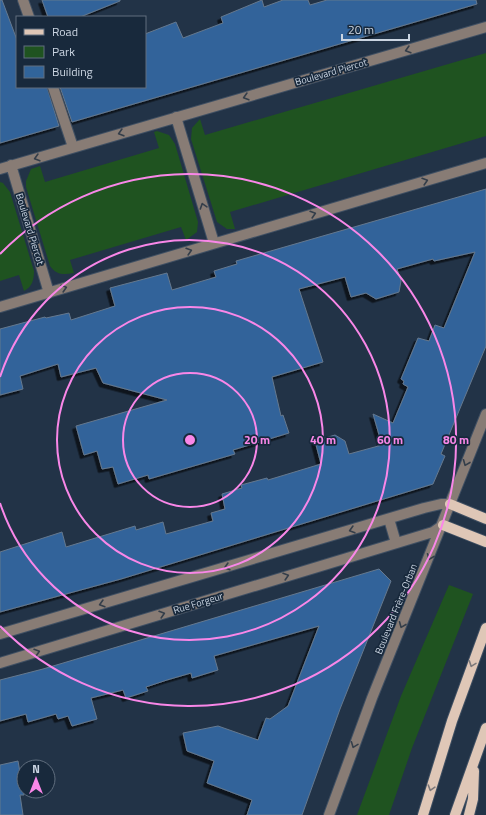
<svg xmlns="http://www.w3.org/2000/svg" width="486" height="815" font-family="'Titillium Web',sans-serif">
<style>
.green{fill:#1f5320}
.building{fill:#31649a;stroke:#65788e;filter:url(#shadow)}
.lines{fill:none;stroke-linecap:round;stroke-linejoin:round}
.minor-casing{stroke:#405063;stroke-width:12}
.major-casing{stroke:#405063;stroke-width:12}
.minor{stroke:#887c75;stroke-width:10}
.major{stroke:#dfc7b7;stroke-width:10}
.oneway{stroke:#343e4a}
.oneway2{stroke:#7c787a}
.ring{fill:none;stroke:#f987e8;stroke-width:2}
.labels{text-anchor:middle;dominant-baseline:central;stroke-width:3.5;stroke-linejoin:round;paint-order:stroke}
.street-label{font-size:10px;fill:#cbd5e2;stroke:#18293c}
.centre{fill:#f987e8;stroke:#18293c;stroke-width:2}
.ring-label{font-size:12px;text-anchor:middle;font-weight:bold;fill:#f987e8;stroke:#18293c;stroke-width:3.5;stroke-linejoin:round;paint-order:stroke}
</style>
<defs>
<filter id="shadow"><feDropShadow dx="-3.5" dy="3.5" stdDeviation="0" flood-color="#0009"/></filter>
</defs>
<rect width="100%" height="100%" fill="#223347"/>
<path class="green" d="M486,53v83l-256,76 5,17h-8l-10,-7 -26,-83 1,-11 8,-9 5,16z
M157,131l12,4 6,9 23,78 -1,10 -11,8 -5,-13 -111,33 4,13c-10,2 -18,2 -24,-7l-24,-79v-6l5,-12 9,-3 5,16 114,-34 -5,-16z
M0,182l3,1 7,9 24,79c0,9 -2,16 -10,20l-5,-16 -19,6z
M449,585l24,9 -61,154 -23,67h-32l44,-119z"/>
<path class="building" d="M0,0h2l15,40v47h30l12,39 -59,17z
M42,0h78v1l-40,16h-32z
M262,0l2,7 19,-7h25l2,5 17,-5h149l1,4 -405,118 -12,-35h85v-53l31,-12 7,16 40,-15 -2,-6z
M486,189v157l-45,108 4,2 -12,28 -312,95 -121,33v-60l62,-20 4,15 69,-21 1,4 27,-8 3,12 47,-13 -2,-8 14,-4 -3,-15 20,-6 -1,-3 26,-7 1,2 53,-16 -6,-23 20,-6 10,6 4,13 33,-9 -9,-31 20,9 15,-36 -5,-3 1,-3 -3,-2 17,-41 11,3 6,-16 9,3 31,-76 -41,9 -1,-2 -36,10 4,12 -2,11 -23,7 -10,-6 -15,4 -6,-20 -46,12 24,73 -51,15 9,39 2,-1 6,18 -56,17 2,4 -86,25 -1,-4 -30,9 -5,-17 -11,2 -5,-18 -13,4 -8,-29 91,-26 -64,-17 -7,-15 -35,9 -3,-13 -38,12 3,13 -23,6v-66l45,-12 1,1 23,-5 2,7 44,-14 -5,-18 57,-15 5,17 44,-13 -2,-6 23,-7 -1,-3z
M379,569l12,12 -51,128 -38,106h-55l5,-15 -45,-17 7,-22 -27,-10 -4,-18 35,-7 40,14 8,-22 4,1 18,-13 31,-80 -105,30 4,14 -26,8 -1,-5 -24,7 -21,7 2,4 -22,7 -3,-8 -32,8 6,21 -25,7 -4,-10 -10,3 -2,-5 -28,8 -2,-8 -26,7v-41l43,-11z
M18,761l6,34h-4l3,20h-23v-50z"/>
<g class="lines">
<defs>
<path id="minor" d="M23,0l6,17
M53,87l20,60
M176,117l38,126
M11,165l38,128
M0,169l486,-142
M0,307l486,-144
M389,519l7,24
M0,634l424,-126 17,-4h9
M0,663l433,-131 10,-7
M329,815l43,-117 114,-284"/>
<path id="major" d="M450,504l36,15
M443,525l43,17
M423,815l29,-94 34,-93
M455,815l31,-87
M469,815l4,-16 1,-28"/>
</defs>
<use href="#minor" class="minor-casing"/>
<use href="#major" class="major-casing"/>
<use href="#minor" class="minor"/>
<use href="#major" class="major"/>
</g>
<defs><path id="oneway-chevron" d="M-2-3.5L2.5 0L-2 3.5" fill="none" stroke-width="1.6" stroke-linecap="round" stroke-linejoin="round"/></defs>
<g class="oneway">
<use href="#oneway-chevron" transform="translate(408 50) rotate(164)"/>
<use href="#oneway-chevron" transform="translate(246 97) rotate(164)"/>
<use href="#oneway-chevron" transform="translate(121 133) rotate(164)"/>
<use href="#oneway-chevron" transform="translate(37 158) rotate(164)"/>
<use href="#oneway-chevron" transform="translate(425 181) rotate(-17)"/>
<use href="#oneway-chevron" transform="translate(203 206) rotate(-108)"/>
<use href="#oneway-chevron" transform="translate(313 214) rotate(-17)"/>
<use href="#oneway-chevron" transform="translate(189 251) rotate(-17)"/>
<use href="#oneway-chevron" transform="translate(64 288) rotate(-17)"/>
<use href="#oneway-chevron" transform="translate(466 463) rotate(112)"/>
<use href="#oneway-chevron" transform="translate(352 530) rotate(164)"/>
<use href="#oneway-chevron" transform="translate(430 557) rotate(112)"/>
<use href="#oneway-chevron" transform="translate(227 567) rotate(164)"/>
<use href="#oneway-chevron" transform="translate(286 576) rotate(-17)"/>
<use href="#oneway-chevron" transform="translate(102 604) rotate(164)"/>
<use href="#oneway-chevron" transform="translate(162 614) rotate(-17)"/>
<use href="#oneway-chevron" transform="translate(402 625) rotate(112)"/>
<use href="#oneway-chevron" transform="translate(37 652) rotate(-17)"/>
<use href="#oneway-chevron" transform="translate(354 745) rotate(111)"/>
</g>
<g class="oneway2">
<use href="#oneway-chevron" transform="translate(472 664) rotate(110)"/>
<use href="#oneway-chevron" transform="translate(431 788) rotate(107)"/>
</g>
<g class="ring">
<circle cx="190" cy="440" r="67"/>
<circle cx="190" cy="440" r="133"/>
<path d="M0 377A200 200 0 1 1 0 503"/>
<path d="M0 254A266 266 0 1 1 0 626"/>
</g>
<g class="labels">
<g class="street-label">
<text transform="translate(331 72) rotate(-16)">Boulevard Piercot</text>
<text transform="translate(30 229) rotate(73)">Boulevard Piercot</text>
<text transform="translate(198 603) rotate(-17)">Rue Forgeur</text>
<text transform="translate(396 609) rotate(-68)">Boulevard Frère-Orban</text>
</g>
</g>
<circle cx="190" cy="440" r="6" class="centre"/>
<g class="ring-label">
<text x="257" y="444">20 m</text>
<text x="323" y="444">40 m</text>
<text x="390" y="444">60 m</text>
<text x="456" y="444">80 m</text>
</g>
<rect x="16" y="16" width="130" height="72" fill="#18293c" stroke="#606e7e"/>
<rect x="24" y="29" width="20" height="6" fill="#dfc7b7" stroke="#606e7e"/>
<text x="52" y="36" font-size="12" fill="#cbd5e2">Road</text>
<rect x="24" y="46" width="20" height="12" fill="#1f5320" stroke="#606e7e"/>
<text x="52" y="56" font-size="12" fill="#cbd5e2">Park</text>
<rect x="24" y="66" width="20" height="12" fill="#31649a" stroke="#606e7e"/>
<text x="52" y="76" font-size="12" fill="#cbd5e2">Building</text>
<g transform="translate(36 779)"><circle r="19" fill="#18293c" stroke="#606e7e"/>
<path d="M0-3L7 15L0 10L-7 15Z" fill="#f987e8"/>
<text y="-6" font-size="11" font-weight="bold" text-anchor="middle" fill="#cbd5e2">N</text>
</g>
<path d="M342 34v6h67v-6" fill="none" stroke="#cbd5e2" stroke-width="2"/>
<text x="348" y="34" font-size="12" fill="#cbd5e2" stroke="#18293c" stroke-width="3" paint-order="stroke">20 m</text>
</svg>
